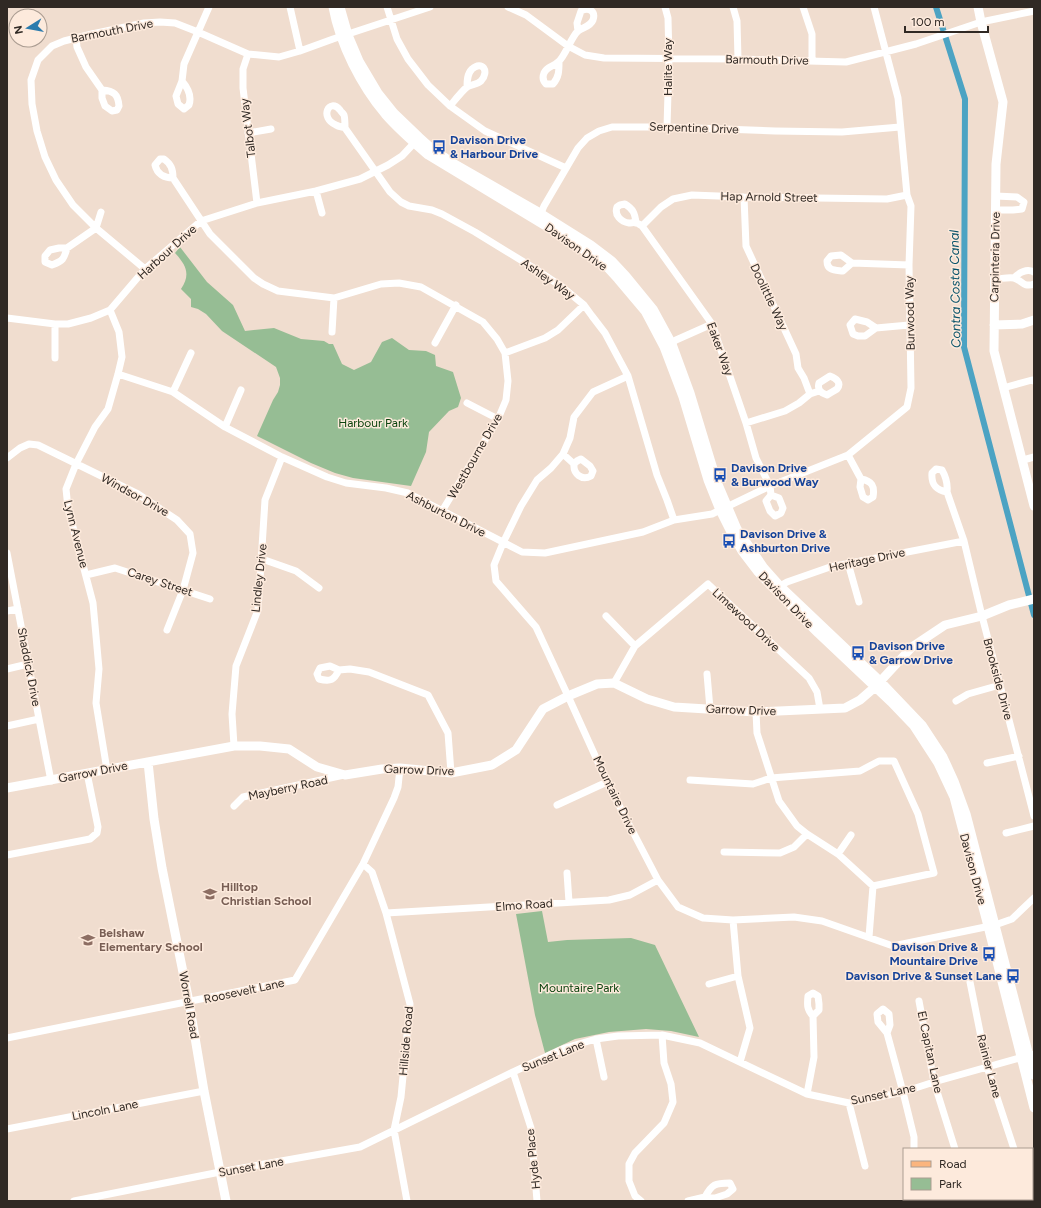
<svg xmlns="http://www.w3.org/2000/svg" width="1041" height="1208" font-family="Figtree,sans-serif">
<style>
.green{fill:#96bd94}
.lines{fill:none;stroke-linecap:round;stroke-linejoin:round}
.canal{stroke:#4ca3c3;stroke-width:6}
.street{stroke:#fff;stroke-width:7}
.secondary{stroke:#fff;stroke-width:9}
.primary{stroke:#fbb57e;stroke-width:10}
.labels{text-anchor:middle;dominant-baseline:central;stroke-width:3;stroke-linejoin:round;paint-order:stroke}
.street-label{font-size:12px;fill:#302924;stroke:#fdeadc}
.transit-label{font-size:12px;font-weight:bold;fill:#164399;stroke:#fdeadc;text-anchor:start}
.park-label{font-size:12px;fill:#0d440f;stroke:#fdeadc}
.education-label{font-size:12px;font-weight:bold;fill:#785e54;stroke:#fdeadc;text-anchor:start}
.water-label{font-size:13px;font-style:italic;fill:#09536a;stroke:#fdeadc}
</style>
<rect width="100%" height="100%" fill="#f0ddcf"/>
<path class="green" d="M180,247l27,35 26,23 12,26 29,-3 27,11 23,2 5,3h4l9,20 12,6 17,-8 11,-20 10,-4 17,12 17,1 9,4 1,11 17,6 8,26 -3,9 -9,4 -20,21 -3,20 -15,34 -58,-8 -18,-5 -24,-10 -54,-27 16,-36 5,-8 2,-7v-7l-4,-11 -54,-36 -16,-17 -8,-5 -7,-2v-8l-10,-10c10,-15 5,-24 -6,-36z
M542,911l6,31 19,-2 64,-2 24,7 44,92 -28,-6 -25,-2 -37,3 -34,7 -30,14 -10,-38 -19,-101z"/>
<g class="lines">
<path class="canal" d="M936,7l29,92 -1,248 70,268"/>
<path class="street" d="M290,7l10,44
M387,7l10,32 11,20 20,26 22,21 35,25 81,37
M508,7l18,8 42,31 17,9 19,3 134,1 108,3 70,-18 65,-22 53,-11
M665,7l3,11 1,41 -2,68
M733,7l4,14 1,38
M803,7l9,27v27
M76,38l1,9 9,20 16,23v8l3,8 7,5 5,-1 2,-4c-1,-12 -5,-15 -17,-16
M248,54l-5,15v19l14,115
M559,62c0,9 0,15 -6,22h-7c-3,-3 -4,-6 -2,-11 3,-7 9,-6 14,-11 7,-5 13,-25 20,-31 5,-4 12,-4 15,-11 3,-9 -4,-13 -12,-9l-4,12 1,8
M182,81c6,7 10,15 7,24l-5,4 -6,-5 -2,-8 6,-15 2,-17 25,-57
M450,106c5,-6 11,-14 17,-19 4,-3 10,-2 14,-6 9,-10 1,-21 -9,-12 -5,5 -5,12 -5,18
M345,128c-2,-1 -6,-1 -9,-3 -17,-7 -7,-28 4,-15 1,2 3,3 4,5 1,3 1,9 1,13l45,64 11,10 8,4 23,4 10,4 33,18 57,35 29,19 23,19 8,11 13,17 23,43 29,99 10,25 7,20
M248,133l23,-4
M173,178c-9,0 -16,-4 -18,-13l5,-6h4c7,5 9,10 9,19l37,56 44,44 9,6 15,7 56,7 47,-14 18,-1 22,4 62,35 14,17 8,14 3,28 -2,19 -8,19 -56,92
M316,191l6,22
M744,197l2,49 50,108 2,14 6,10 6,16
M996,210h17l9,-1 2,-7 -7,-5 -21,-1
M539,218l5,-12 34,-58 9,-10 12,-7 13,-4h55l108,4 67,1 58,-5
M636,223c-1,-10 -3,-14 -11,-19l-5,1 -3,2c-3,8 4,15 12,16 3,0 5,-1 7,0 2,0 4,2 6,3l70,98 34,99 10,35 14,28 1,9 -5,6 4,10 5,5 6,-3 2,-5 -4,-10 -8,-3
M642,226l19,-19 12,-8 19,-4 52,2 143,2 20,-4
M67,248c-3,11 -4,13 -15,17l-7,-3v-6l5,-6 9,-2h8l29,-20 5,-16
M852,263l-9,8c-8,-1 -16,0 -16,-10l4,-5 10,-1 11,8 57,2
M145,269l-49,-41 -23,-23 -17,-25 -11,-23 -8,-26 -5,-27 -1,-24 7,-20 14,-14 12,-5 28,-7 52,-11 16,-1 15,1 23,9 50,22 31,3 21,-6 33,-12 97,-32
M1014,278c5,-5 12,-10 20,-6
M994,279c6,0 14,-2 20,-1 8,2 9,10 20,6
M7,318l48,6h13l23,-6 19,-8 35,-41 56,-48 56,-18 59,-12 44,-12 28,-14 14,-9 15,-16
M55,324v34
M876,328l-9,-6 -12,-3 -5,6 3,9 5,2h7l11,-8 33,-3
M332,332l2,-34
M435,343l21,-38
M668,345l8,-5 36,-16
M505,353l40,-15 13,-8 26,-25
M118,374l55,18 52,35 57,30 45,20 19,6 40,5 22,5 114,59 23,1 98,-21 31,-12 38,-6 58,-28 78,-31 59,-48 4,-19 -2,-123 2,-59 -4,-11 -9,-97 -24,-91
M628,376l-35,16 -19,25 -4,21 -7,16 -12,14 -14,12 -16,26 -18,37 -9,22 2,16 40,46 32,69 39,86 51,98 20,27 25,11 30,2 61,-3 28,4 71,25 102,-21 17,-6 22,-21
M830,376c6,2 12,7 7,13 -3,2 -7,4 -10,6 -6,-2 -10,-5 -8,-12z
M1003,388l29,-8 2,1
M173,392l18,-39
M467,403l31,16
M746,423l39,-12 14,-8 11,-9 9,-3
M225,427l16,-37
M563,454l11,10c-1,10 8,17 17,12l2,-5 -3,-5 -9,-7 -4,2 -3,3
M848,455l13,24 -1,8 3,10 5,3 5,-3c2,-11 -1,-16 -12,-18
M7,458l13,-10 9,-4 9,1 100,49 39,26 13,14 3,19 -10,37 -16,40
M1023,460l11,-3
M947,492c-11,-2 -16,-7 -15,-19l4,-4 6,1c4,7 6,13 5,22l17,49 18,75 52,200
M7,553l44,228
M262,559l34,12 23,17
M848,563l11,39
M86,575l29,-7 95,31
M777,589l3,-3 7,-4 43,-15 134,-26
M7,611l11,-2
M606,616l29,30
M7,669l21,-5
M339,670c-5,10 -8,12 -20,9l-2,-5 3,-6 10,-2 9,4 11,-1 19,3 59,23 20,38 3,40
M707,674l3,35
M614,683l21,-37 73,-62 101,94 8,14 3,17
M956,701l12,-7 32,-9
M756,712l1,21 22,68 18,25 10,8 31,20 35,32 -4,51
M7,726l32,-7
M234,746l-2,-32 4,-48 22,-56 7,-110 17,-43
M987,763l32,-7
M107,770l-11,-67 3,-34 -6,-66 -25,-95 -2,-19 10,-25 19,-37 13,-18 10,-35 4,-17 -3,-25 -9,-22
M690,780l63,4 18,-6 89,-7 19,-10h15l24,53 16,59 -61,13
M557,805l50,-23
M234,806l9,-9 101,-22
M1006,833l28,-7
M724,852l56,1 14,-6 13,-13
M838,854l13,-19
M7,855l83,-16 7,-6 1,-6 -11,-54
M363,864l9,8 14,41 24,91 -9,93 -7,33 13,71
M567,873l2,29
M386,913l223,-13 21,-5 28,-15
M733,920l5,56 12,52 -10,34
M970,982l17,85 27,82
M709,984l29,-8
M919,1001l15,81 21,67
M887,1033l3,-8 -1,-11 -6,-5 -6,5 1,8 9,11 16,59 11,45v12
M7,1038l288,-58 68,-116 31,-66 4,-11 2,-19
M596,1039l8,38
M513,1072l18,56 6,73
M807,1094l7,-37 -1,-41c-6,-6 -6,-11 -5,-20l5,-3 5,3 1,8v6l-6,6
M849,1103l16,63
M7,1129l197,-38
M74,1201l146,-29 140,-25 153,-75 52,-24 31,-9 22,-3 44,-1 38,8 107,51 42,9 54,-11 31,-10 100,-28
M641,1201l-6,-5 -6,-15v-17l6,-11 29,-30 9,-21 -2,-18 -7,-21 -2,-28
M688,1201l17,-4 10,1 12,-4 6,-5 -3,-6c-15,0 -18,1 -25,14"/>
<path class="secondary" d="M333,7c7,38 28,78 52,107 13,15 28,28 43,41l149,90 30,22 11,12 27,32 19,36 19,50 25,83 12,30 11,22 11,19 16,21 18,19 42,42 73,69 23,24 24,37 16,34 34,129 46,182
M340,7l8,28 11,26 19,32 16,20 25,24 10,9 22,16 89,51 51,32 21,16 14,15 27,33 19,35 18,49 27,89 20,47 27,39 16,18 100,95 42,44 21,32 11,24 12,33 68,261
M978,7l3,15 22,80 -7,62 -2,187 40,155
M994,325l28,-1 12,-4
M148,762l6,57 8,49 27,134 15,89 22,110
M7,788l227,-42h26l29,3 28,18 28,8 37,-6 18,-1 51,5 41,-8 24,-15 27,-41 25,-13 29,-12 17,-1 33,16 27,8 82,5 89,-4 15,-8 15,-13 37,-40 33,-22 37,-9 27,-11 25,-6"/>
<path class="primary" d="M1032,1168h2
M1032,1178h2
M937,1201l4,-2
M965,1201l5,-2"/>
</g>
<defs>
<symbol id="bus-bare" viewBox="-9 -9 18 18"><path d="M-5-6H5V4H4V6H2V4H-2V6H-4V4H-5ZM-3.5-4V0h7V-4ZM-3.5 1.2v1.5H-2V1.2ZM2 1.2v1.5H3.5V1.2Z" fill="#1a4fb4" stroke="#fdeadc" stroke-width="2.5" paint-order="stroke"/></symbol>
<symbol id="school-bare" viewBox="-9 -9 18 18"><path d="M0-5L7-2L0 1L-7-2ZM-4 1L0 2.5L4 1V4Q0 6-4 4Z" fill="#8d6e63" stroke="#fdeadc" stroke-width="2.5" paint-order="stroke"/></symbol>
</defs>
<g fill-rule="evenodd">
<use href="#bus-bare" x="429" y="137" width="20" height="20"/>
<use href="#bus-bare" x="710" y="465" width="20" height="20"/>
<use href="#bus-bare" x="719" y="531" width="20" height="20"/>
<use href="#bus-bare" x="848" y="643" width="20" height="20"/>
<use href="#school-bare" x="200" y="884" width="20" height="20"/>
<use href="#school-bare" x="78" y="930" width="20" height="20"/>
<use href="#bus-bare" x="979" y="944" width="20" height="20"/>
<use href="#bus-bare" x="1003" y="966" width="20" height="20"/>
</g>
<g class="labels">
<g class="street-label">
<text transform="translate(112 31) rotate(-11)">Barmouth Drive</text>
<text transform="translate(767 60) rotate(1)">Barmouth Drive</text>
<text transform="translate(668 67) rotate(-90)">Halite Way</text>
<text transform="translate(248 128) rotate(-97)">Talbot Way</text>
<text transform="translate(694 128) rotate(2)">Serpentine Drive</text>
<text transform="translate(769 197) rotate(1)">Hap Arnold Street</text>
<text transform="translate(576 247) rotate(35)">Davison Drive</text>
<text transform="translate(167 252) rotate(-42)">Harbour Drive</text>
<text transform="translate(995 257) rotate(-89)">Carpinteria Drive</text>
<text transform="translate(548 279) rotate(35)">Ashley Way</text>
<text transform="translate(769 297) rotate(65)">Doolittle Way</text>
<text transform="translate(910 313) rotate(-91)">Burwood Way</text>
<text transform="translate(720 349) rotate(70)">Eaker Way</text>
<text transform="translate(475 456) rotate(-60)">Westbourne Drive</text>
<text transform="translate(135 495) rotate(29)">Windsor Drive</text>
<text transform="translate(446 514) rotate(27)">Ashburton Drive</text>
<text transform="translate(76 534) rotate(76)">Lynn Avenue</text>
<text transform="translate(867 560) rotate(-12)">Heritage Drive</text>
<text transform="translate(259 578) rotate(-84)">Lindley Drive</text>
<text transform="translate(160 582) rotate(18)">Carey Street</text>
<text transform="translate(786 600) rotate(46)">Davison Drive</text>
<text transform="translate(746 620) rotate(43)">Limewood Drive</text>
<text transform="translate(29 667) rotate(79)">Shaddick Drive</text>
<text transform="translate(998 679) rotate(75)">Brookside Drive</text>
<text transform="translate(741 710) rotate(2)">Garrow Drive</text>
<text transform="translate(419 770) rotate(2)">Garrow Drive</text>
<text transform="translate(93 772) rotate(-11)">Garrow Drive</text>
<text transform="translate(288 788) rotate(-12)">Mayberry Road</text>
<text transform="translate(615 795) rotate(64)">Mountaire Drive</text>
<text transform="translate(973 869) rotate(75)">Davison Drive</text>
<text transform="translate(524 905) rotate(-4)">Elmo Road</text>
<text transform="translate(244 991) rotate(-12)">Roosevelt Lane</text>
<text transform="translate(189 1005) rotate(80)">Worrell Road</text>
<text transform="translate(406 1041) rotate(-85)">Hillside Road</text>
<text transform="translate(930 1052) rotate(78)">El Capitan Lane</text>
<text transform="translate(553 1056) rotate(-22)">Sunset Lane</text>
<text transform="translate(989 1066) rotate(75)">Rainier Lane</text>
<text transform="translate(883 1094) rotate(-12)">Sunset Lane</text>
<text transform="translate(105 1110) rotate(-11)">Lincoln Lane</text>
<text transform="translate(533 1159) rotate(-96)">Hyde Place</text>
<text transform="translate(251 1167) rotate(-10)">Sunset Lane</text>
</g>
<g class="transit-label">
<text x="450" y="140">Davison Drive<tspan x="450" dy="14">&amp; Harbour Drive</tspan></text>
<text x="731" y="468">Davison Drive<tspan x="731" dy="14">&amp; Burwood Way</tspan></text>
<text x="740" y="534">Davison Drive &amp;<tspan x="740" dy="14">Ashburton Drive</tspan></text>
<text x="869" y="646">Davison Drive<tspan x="869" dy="14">&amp; Garrow Drive</tspan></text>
<text x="978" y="947" text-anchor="end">Davison Drive &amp;<tspan x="978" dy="14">Mountaire Drive</tspan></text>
<text x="1002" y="976" text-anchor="end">Davison Drive &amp; Sunset Lane</text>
</g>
<g class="park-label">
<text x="373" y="423">Harbour Park</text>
<text x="579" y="988">Mountaire Park</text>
</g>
<g class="education-label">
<text x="221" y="887">Hilltop<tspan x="221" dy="14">Christian School</tspan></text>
<text x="99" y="933">Belshaw<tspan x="99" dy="14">Elementary School</tspan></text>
</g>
<g class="water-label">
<text transform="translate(955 289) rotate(-91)">Contra Costa Canal</text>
</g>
</g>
<rect width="1041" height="1208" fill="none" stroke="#302924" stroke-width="16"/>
<rect x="903" y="1148" width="130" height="52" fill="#fdeadc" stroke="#ab9d92"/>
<rect x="911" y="1161" width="20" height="6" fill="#fbb57e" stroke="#ab9d92"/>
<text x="939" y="1168" font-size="12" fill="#302924">Road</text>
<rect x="911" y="1178" width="20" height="12" fill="#96bd94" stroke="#ab9d92"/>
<text x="939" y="1188" font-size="12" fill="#302924">Park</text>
<g transform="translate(28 28) rotate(259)"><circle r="19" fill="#fdeadc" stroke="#ab9d92"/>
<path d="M0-3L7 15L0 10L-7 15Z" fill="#2b7bad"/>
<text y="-6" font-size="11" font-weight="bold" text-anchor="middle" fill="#302924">N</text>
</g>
<path d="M905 26v6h83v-6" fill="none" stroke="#302924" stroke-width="2"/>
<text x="911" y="26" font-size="12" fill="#302924" stroke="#fdeadc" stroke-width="3" paint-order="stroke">100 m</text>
</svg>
